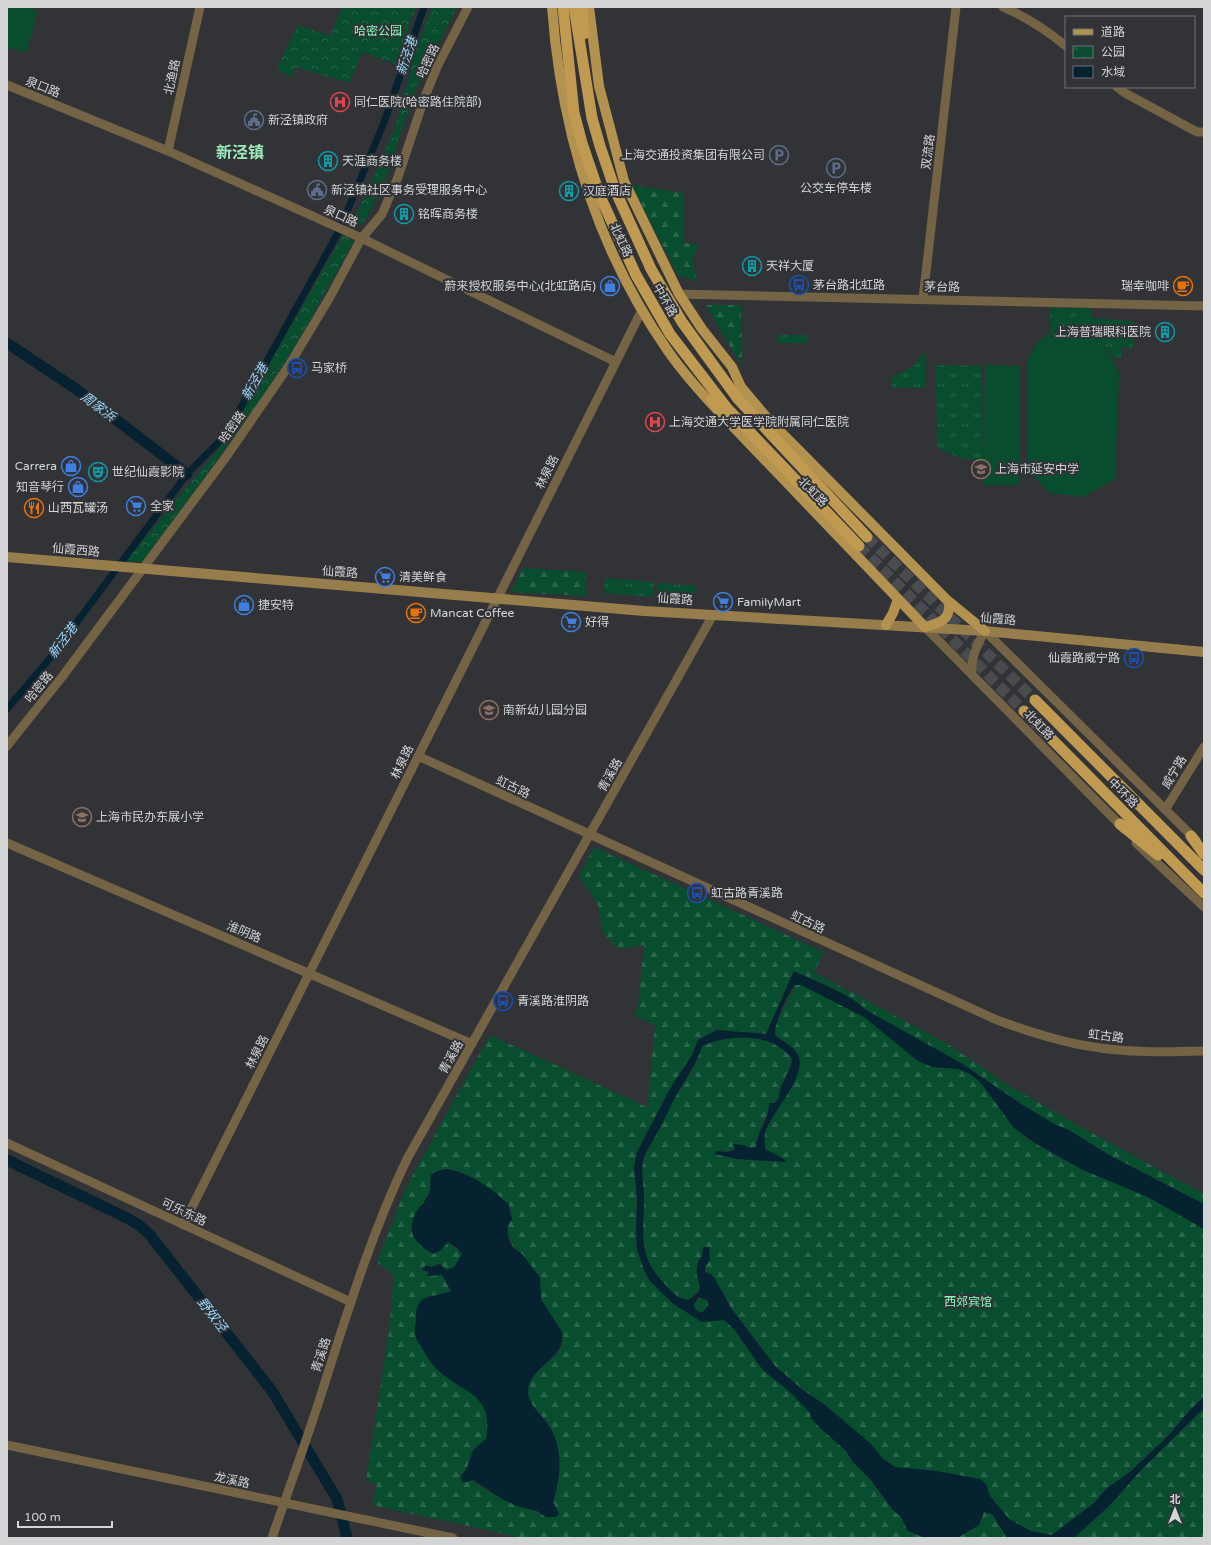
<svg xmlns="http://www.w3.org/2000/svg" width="1211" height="1545" font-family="'Varela Round','Noto Sans SC',sans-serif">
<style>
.grass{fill:url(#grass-tufts)}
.forest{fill:url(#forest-firs);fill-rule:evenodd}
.park{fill:url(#park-crowns)}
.pitch{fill:#074d2e}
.water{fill:#062231;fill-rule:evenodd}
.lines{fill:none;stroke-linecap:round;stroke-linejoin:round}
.canal{stroke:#062231;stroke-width:7}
.river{stroke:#062231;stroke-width:11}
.trunk-tunnel{stroke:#494b4f;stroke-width:11;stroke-dasharray:11 5.5;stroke-linecap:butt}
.tertiary{stroke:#746345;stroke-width:9}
.secondary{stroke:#977d4b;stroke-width:10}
.primary{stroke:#b3914f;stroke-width:10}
.trunk{stroke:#c09a50;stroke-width:11}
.labels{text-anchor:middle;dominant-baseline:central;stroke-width:4;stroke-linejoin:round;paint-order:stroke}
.park-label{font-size:12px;fill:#87fbba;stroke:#313337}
.street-label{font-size:12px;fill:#d2d4d6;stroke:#313337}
.poi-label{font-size:12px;fill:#d2d4d6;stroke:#313337;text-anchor:start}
.water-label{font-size:13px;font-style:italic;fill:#99d8ff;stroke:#313337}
.district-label{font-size:16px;font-weight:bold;fill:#9de9ba;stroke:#313337}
</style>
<defs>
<pattern id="grass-tufts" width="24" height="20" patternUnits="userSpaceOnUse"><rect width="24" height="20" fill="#074d2e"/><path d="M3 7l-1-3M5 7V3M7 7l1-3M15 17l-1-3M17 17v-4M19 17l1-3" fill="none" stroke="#2a664c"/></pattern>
<pattern id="forest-firs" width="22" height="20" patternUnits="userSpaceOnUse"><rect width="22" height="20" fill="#074d2e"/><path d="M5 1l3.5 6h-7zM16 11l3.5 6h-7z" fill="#2a664c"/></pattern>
<pattern id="park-crowns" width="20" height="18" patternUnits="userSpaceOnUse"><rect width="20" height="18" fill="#074d2e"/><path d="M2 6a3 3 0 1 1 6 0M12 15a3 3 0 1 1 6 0" fill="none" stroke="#2a664c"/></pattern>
</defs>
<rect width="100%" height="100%" fill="#313337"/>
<path class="grass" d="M1049,308h41l2,10 41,3v27l-11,-1 -1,11h-8l-8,-11 -40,-19 -14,5z
M777,335h31l-1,8h-30z
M926,351l-1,37h-33v-11l19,-9z
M936,365l46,1 1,94 -20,-1 -26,-11z
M605,578l49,4 -1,15 -49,-4z
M658,583l37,3 -1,13 -37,-3z"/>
<path class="forest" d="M631,185l53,8 -1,50 16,1 -7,16 5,21 -19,-6z
M706,305h35l1,62z
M523,568l63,4 -1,24 -74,-4z
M594,847l230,105 -10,20 135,73 59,40 73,42 123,67v10l-95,-49 -40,-25 -13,-5 -35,-21 -60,-41 -95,-53c-14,-16 -52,-30 -72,-39l-28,63 -48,-4 -20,10 -6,15 -21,32 -34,65 -3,15 3,32 -1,35 1,16 26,44 9,9 30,19 22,-2 10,9 28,40 30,25 18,19 1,5 8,8 27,25 6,10 19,19 21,29 9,8 7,14 17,7h-402l-151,-33 5,-21 -11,-3 23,-150 5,-56 -17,-13 29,-75 84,-152 157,72 8,-81 -21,-11 4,-9 6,-61 -26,4 -15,-16 -5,-28 -19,-29zM446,1169c34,5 45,28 62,54l-1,8 7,18c13,6 16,19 26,28 0,7 -1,14 0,21 4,17 29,31 21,49 -7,16 -38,27 -33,48 3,12 14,20 21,30 11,19 11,57 4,77l6,11 -13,4c-13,-9 -29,-10 -44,-18 -14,-7 -25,-18 -41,-23l6,-8 6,-18 13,-11c3,-13 4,-26 -6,-38 -11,-13 -28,-19 -41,-30 -8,-6 -12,-15 -16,-22 -7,-10 -9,-12 -8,-25 3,-29 12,-25 36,-32l-9,-17 -15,1 3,-5 -8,-1 18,-6 6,6 8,-3 8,-13 -14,-12 -7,8 -28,-30 17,-28v-10l5,-10z
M795,985h6l63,32 54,44 14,6 27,2 11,5 11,9 41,52 16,10 45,25 65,27 56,32v168l-15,14 -21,25 -38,36 -24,17 -12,14 -42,32 -21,-4 -22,-12 -19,-23 -4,-12 -50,-13 -41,-4 -12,-8 -12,-15 -47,-40 -20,-13 -29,-25 -44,-58 -8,-17 -18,-18v-6l5,-7 -7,-4c-4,6 -8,17 -5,24 1,4 2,5 2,10l-12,10 -7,-1 -13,-10 -13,-14 -7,-13 -6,-30 2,-23 -2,-41 5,-17 23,-45 25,-41 7,-19c27,-12 71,-14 90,13 -2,14 -14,25 -13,39 -11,11 -22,33 -23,49l-6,1 -7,-3h-10l2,4 -8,3 -7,-2 -5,4 22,5 49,3 -2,-3 -19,-10c0,-5 -1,-11 0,-16 5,-20 43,-57 33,-78 -4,-8 -16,-14 -23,-20l-1,-7z
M694 1305a7 7 0 1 1 14 0a7 7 0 1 1-14 0Z
M1204,1408v130h-130l38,-35 29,-33z
M984,1512l8,2 15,24h-50l22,-13z"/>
<path class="park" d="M342,7h74l-21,57 -33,-12 -12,31 -54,-16 -5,11 -14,-9 21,-44 32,11z
M432,7h25l-42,83 -29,88 -22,44 -6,3 -5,-3 42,-93 20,-75z
M343,235l11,6 -61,109 -53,79 -98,133 -16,-1 100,-121z"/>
<path class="pitch" d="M7,7h27l-1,4 4,1 -10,40 -20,-4z
M1065,328l23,1c13,14 23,26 31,44l-4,106 -33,18 -32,-4 -19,-19 -3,-13v-101l10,-19 13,-8z
M985,365l35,1 -1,119h-35z"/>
<path class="water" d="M794,971c20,10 57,23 72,39l95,53 60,41 35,21 13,5 40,25 95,49v25l-56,-32 -65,-27 -45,-25 -24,-17 -33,-45 -11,-9 -11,-5 -27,-2 -14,-6 -54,-44 -63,-32h-6c-8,10 -21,38 -20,50 7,6 19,12 23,20 10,21 -28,59 -33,78 -1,5 0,11 0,16l19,10 2,3 -49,-3 -22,-5 1,-3 11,1 8,-2 -2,-6 10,1 7,3 6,-1c1,-16 14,-29 13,-44h5l5,-5c0,-14 12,-25 13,-39 -19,-27 -63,-25 -90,-13 -5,17 -15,31 -24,46 -8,14 -14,29 -22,43 -4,8 -9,14 -12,22 -4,12 0,26 0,39 0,34 -7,58 18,85 8,9 14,17 26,19 22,-13 6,-16 9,-32 1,-10 6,-8 6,-21h6l1,13 -5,7v5l6,2 4,5 16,29 44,58 29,25 20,13 47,40 12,15 12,8 41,4 44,8 6,5 4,12 19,23 22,12 21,4 42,-32 12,-14 24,-17 38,-36 21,-25 15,-14v11l-63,62 -29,33 -38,35h-67l-15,-24 -8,-2 -5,13 -22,13h-32l-17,-7 -7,-14 -9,-8 -21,-29 -19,-19 -6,-10 -28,-25 -7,-8 -1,-5 -18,-19 -30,-25 -28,-40 -10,-9 -22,2 -30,-19 -23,-23 -5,-10 -7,-20 -1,-16 1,-35 -3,-32 3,-15 34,-65 21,-32 6,-15 19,-10 49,4zM698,1297l9,3 2,4 -6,8h-4l-4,-3 -1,-4z
M446,1169c23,3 47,20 63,36l3,14c-7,7 -5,20 1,28 3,4 7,4 10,8 6,7 10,15 17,22l1,22 21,33c5,28 -35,34 -34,61 1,12 13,21 19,30 17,22 14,54 6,79l6,11 -3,4h-10l-9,-6 -20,-5 -15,-7 -29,-19 -6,2h-5l-1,-6 6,-8 6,-18 13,-11c8,-46 -21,-44 -48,-69 -7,-6 -11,-14 -16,-22 -8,-11 -8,-14 -6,-28 0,-6 0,-15 6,-20 6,-5 20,-5 29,-9l-9,-16 -15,1 2,-4 -7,-2 4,-5 5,2 9,-3 6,6 8,-3 8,-13 -5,-6 -9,-6 -7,8 -8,4c-20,-12 -28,-23 -15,-45 4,-5 9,-10 11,-16 2,-5 1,-13 2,-18l4,-3z"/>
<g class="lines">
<path class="canal" d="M7,709l44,-52 136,-183 38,-38 113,-203 45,-108 41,-118"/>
<path class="river" d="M7,343l69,46 111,85
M7,1160l120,58 12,7 11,10 122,156 65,108 10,39"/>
<path class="trunk-tunnel" d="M867,537l168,163
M859,546l165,165"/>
<path class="tertiary" d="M1003,7c24,10 43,23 63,39
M7,85l161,66 189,85 259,126
M1117,87l8,6 72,39h7
M168,151l32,-144
M679,294l525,12
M923,299l33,-292
M925,627l199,202
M972,675c-2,-16 5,-31 13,-44l211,209
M7,746l55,-69 164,-220 62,-90 42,-70 31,-58 21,-25 16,-37 26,-78 13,-32 31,-60
M418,756l579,264c30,11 60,21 91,26 38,7 78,6 116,5
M1165,810l39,-63
M7,843l465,201
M1136,843l68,64
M7,1143l344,159
M183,1225l459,-915
M7,1445l446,93
M272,1538c16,-47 33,-93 48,-140 26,-81 50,-162 87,-239l306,-544"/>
<path class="secondary" d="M7,557l637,54 341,20 219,21"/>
<path class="primary" d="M552,7c9,123 45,242 116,344 16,23 34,43 53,63l204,213c15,-4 26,-7 24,-25l-3,-3
M589,7l10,79 25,95 55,113 23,35 30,38 9,20 27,32 178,180 39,32
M886,625l7,-12 5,-14"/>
<path class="trunk" d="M563,7l11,106 8,30 18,53 36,79 34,59 57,74 132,138
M574,7l18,111 8,28 15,44 36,79 31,53 56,77 129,138
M582,7l2,27
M712,399l13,20
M1035,700l169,170
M1024,711l180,182
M1120,824l38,31
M1191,836l13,18"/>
</g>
<defs>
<symbol id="hospital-ring" viewBox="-11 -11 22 22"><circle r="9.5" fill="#313337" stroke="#e0444e" stroke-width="1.5"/><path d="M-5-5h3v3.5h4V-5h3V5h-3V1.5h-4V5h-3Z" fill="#e0444e"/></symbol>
<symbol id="civic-ring" viewBox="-11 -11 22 22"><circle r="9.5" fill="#313337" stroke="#5c6f8a" stroke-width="1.5"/><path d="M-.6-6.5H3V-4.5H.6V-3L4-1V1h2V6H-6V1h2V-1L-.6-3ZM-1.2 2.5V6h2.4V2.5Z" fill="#5c6f8a"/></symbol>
<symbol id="parking-ring" viewBox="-11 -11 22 22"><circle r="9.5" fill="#313337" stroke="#5c6f8a" stroke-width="1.5"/><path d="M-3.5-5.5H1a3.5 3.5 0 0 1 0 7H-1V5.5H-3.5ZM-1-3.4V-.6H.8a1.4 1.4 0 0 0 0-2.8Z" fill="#5c6f8a"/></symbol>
<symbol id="building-ring" viewBox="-11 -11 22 22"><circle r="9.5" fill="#313337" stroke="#0f9aa8" stroke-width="1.5"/><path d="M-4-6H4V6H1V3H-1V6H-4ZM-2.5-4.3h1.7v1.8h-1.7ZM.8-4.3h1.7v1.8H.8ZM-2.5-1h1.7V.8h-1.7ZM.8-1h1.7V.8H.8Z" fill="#0f9aa8"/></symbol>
<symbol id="bus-ring" viewBox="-11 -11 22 22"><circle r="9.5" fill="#313337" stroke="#1a4fb4" stroke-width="1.5"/><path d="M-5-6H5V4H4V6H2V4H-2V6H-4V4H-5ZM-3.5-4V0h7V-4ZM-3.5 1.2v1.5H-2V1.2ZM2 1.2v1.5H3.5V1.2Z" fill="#1a4fb4"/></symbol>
<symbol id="shop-ring" viewBox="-11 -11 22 22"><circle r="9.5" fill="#313337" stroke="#3f7fe0" stroke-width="1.5"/><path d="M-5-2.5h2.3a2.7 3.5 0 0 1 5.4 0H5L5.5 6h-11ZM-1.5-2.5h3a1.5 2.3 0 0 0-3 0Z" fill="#3f7fe0"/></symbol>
<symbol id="cafe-ring" viewBox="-11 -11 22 22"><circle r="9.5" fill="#313337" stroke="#e8710a" stroke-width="1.5"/><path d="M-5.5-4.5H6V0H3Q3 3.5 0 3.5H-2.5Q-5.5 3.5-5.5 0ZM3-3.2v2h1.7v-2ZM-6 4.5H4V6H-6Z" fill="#e8710a"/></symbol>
<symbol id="school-ring" viewBox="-11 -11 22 22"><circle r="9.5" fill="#313337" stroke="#8d6e63" stroke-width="1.5"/><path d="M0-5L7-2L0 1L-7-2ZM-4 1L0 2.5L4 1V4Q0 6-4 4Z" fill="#8d6e63"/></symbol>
<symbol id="theatre-ring" viewBox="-11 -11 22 22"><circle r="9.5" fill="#313337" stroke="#0f9aa8" stroke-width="1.5"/><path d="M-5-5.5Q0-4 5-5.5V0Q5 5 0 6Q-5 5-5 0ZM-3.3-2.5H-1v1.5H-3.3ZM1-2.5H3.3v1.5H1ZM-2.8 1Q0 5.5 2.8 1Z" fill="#0f9aa8"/></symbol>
<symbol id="supermarket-ring" viewBox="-11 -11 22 22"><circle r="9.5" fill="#313337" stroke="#3f7fe0" stroke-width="1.5"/><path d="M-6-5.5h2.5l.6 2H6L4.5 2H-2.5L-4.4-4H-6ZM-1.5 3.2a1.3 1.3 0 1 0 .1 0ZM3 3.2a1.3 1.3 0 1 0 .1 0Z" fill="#3f7fe0"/></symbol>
<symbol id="restaurant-ring" viewBox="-11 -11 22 22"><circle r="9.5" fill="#313337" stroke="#e8710a" stroke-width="1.5"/><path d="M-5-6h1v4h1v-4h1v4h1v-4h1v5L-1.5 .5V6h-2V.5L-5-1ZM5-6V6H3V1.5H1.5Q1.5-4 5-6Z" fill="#e8710a"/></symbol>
</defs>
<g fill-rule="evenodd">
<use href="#hospital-ring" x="329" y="91" width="22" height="22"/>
<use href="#civic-ring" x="243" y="109" width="22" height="22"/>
<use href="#parking-ring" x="768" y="144" width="22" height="22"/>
<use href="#building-ring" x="317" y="150" width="22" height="22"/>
<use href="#parking-ring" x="825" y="157" width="22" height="22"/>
<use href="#civic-ring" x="306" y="179" width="22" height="22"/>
<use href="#building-ring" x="558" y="180" width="22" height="22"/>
<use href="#building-ring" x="393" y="203" width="22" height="22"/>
<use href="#building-ring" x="741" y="255" width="22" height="22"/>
<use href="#bus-ring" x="788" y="274" width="22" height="22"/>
<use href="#shop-ring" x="599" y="275" width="22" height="22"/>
<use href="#cafe-ring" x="1172" y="275" width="22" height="22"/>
<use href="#building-ring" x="1154" y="321" width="22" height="22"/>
<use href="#bus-ring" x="286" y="357" width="22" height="22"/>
<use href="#hospital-ring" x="644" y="411" width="22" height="22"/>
<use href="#shop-ring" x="60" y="455" width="22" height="22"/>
<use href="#school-ring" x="970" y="458" width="22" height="22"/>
<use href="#theatre-ring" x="87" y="461" width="22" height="22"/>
<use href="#shop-ring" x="67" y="476" width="22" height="22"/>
<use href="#supermarket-ring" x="125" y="495" width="22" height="22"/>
<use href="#restaurant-ring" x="23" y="497" width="22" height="22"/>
<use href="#supermarket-ring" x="374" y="566" width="22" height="22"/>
<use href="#supermarket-ring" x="712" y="591" width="22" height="22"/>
<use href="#shop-ring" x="233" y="594" width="22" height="22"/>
<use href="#cafe-ring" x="405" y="602" width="22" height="22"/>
<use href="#supermarket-ring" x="560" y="611" width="22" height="22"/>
<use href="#bus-ring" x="1123" y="647" width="22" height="22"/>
<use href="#school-ring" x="478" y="699" width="22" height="22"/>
<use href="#school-ring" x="71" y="806" width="22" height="22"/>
<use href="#bus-ring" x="686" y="882" width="22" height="22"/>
<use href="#bus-ring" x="492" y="990" width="22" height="22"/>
</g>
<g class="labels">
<g class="park-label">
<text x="378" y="31">哈密公园</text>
<text x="968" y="1302">西郊宾馆</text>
</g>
<g class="street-label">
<text transform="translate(428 61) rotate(-65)">哈密路</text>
<text transform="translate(172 77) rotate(-78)">北渔路</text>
<text transform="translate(43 87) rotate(22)">泉口路</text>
<text transform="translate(928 152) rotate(-83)">双流路</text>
<text transform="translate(341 216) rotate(24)">泉口路</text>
<text transform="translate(621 240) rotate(65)">北虹路</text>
<text transform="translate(942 287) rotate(1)">茅台路</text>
<text transform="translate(665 300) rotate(60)">中环路</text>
<text transform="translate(232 427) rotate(-55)">哈密路</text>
<text transform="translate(547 472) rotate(-63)">林泉路</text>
<text transform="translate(813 492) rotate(46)">北虹路</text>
<text transform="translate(76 550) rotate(5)">仙霞西路</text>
<text transform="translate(340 572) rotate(4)">仙霞路</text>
<text transform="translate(675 599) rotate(4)">仙霞路</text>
<text transform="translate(998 619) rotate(5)">仙霞路</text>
<text transform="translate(39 687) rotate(-51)">哈密路</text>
<text transform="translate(1039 725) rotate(46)">北虹路</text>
<text transform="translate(402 762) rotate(-64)">林泉路</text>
<text transform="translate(1174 772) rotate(-59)">威宁路</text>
<text transform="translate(610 775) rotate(-61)">青溪路</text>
<text transform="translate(513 787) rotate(25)">虹古路</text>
<text transform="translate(1123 793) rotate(45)">中环路</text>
<text transform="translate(808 922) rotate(25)">虹古路</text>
<text transform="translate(244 932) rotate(23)">淮阴路</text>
<text transform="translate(1106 1036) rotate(7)">虹古路</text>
<text transform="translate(257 1052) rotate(-63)">林泉路</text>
<text transform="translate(451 1057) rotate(-61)">青溪路</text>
<text transform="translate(184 1212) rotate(25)">可乐东路</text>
<text transform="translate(321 1355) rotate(-72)">青溪路</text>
<text transform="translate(232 1480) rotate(12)">龙溪路</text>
</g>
<g class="poi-label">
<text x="354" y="102">同仁医院(哈密路住院部)</text>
<text x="268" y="120">新泾镇政府</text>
<text x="765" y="155" text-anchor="end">上海交通投资集团有限公司</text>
<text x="342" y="161">天涯商务楼</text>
<text x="836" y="188" text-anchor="middle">公交车停车楼</text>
<text x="331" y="190">新泾镇社区事务受理服务中心</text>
<text x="583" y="191">汉庭酒店</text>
<text x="418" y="214">铭晖商务楼</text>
<text x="766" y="266">天祥大厦</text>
<text x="813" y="285">茅台路北虹路</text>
<text x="596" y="286" text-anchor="end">蔚来授权服务中心(北虹路店)</text>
<text x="1169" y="286" text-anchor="end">瑞幸咖啡</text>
<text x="1151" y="332" text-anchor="end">上海普瑞眼科医院</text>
<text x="311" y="368">马家桥</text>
<text x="669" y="422">上海交通大学医学院附属同仁医院</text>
<text x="57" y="466" text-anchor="end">Carrera</text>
<text x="995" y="469">上海市延安中学</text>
<text x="112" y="472">世纪仙霞影院</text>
<text x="64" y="487" text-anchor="end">知音琴行</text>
<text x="150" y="506">全家</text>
<text x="48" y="508">山西瓦罐汤</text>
<text x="399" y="577">清美鲜食</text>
<text x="737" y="602">FamilyMart</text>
<text x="258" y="605">捷安特</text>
<text x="430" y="613">Mancat Coffee</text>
<text x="585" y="622">好得</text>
<text x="1120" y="658" text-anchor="end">仙霞路威宁路</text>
<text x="503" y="710">南新幼儿园分园</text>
<text x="96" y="817">上海市民办东展小学</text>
<text x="711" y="893">虹古路青溪路</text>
<text x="517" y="1001">青溪路淮阴路</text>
</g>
<g class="water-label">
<text transform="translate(407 56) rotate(-71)">新泾港</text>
<text transform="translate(255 382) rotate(-61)">新泾港</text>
<text transform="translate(98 407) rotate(37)">周家浜</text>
<text transform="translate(63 641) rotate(-53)">新泾港</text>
<text transform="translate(212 1315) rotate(52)">野奴泾</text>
</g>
<g class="district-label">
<text x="240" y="153">新泾镇</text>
</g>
</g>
<rect width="1211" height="1545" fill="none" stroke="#d2d4d6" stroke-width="16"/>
<rect x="1065" y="16" width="130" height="72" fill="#313337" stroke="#717377"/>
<rect x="1073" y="29" width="20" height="6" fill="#b3914f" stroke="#717377"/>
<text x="1101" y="36" font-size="12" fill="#d2d4d6">道路</text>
<rect x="1073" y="46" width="20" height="12" fill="url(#park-crowns)" stroke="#717377"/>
<text x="1101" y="56" font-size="12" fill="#d2d4d6">公园</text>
<rect x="1073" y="66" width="20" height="12" fill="#062231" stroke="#717377"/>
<text x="1101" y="76" font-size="12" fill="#d2d4d6">水域</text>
<g transform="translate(1175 1509)" stroke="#313337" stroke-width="3" paint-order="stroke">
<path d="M0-3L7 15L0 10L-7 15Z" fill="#d2d4d6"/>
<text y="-6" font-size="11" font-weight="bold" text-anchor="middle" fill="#d2d4d6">北</text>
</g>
<path d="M18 1521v6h94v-6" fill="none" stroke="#d2d4d6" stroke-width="2"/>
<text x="24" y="1521" font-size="12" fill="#d2d4d6" stroke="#313337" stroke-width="3" paint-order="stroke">100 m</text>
</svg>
